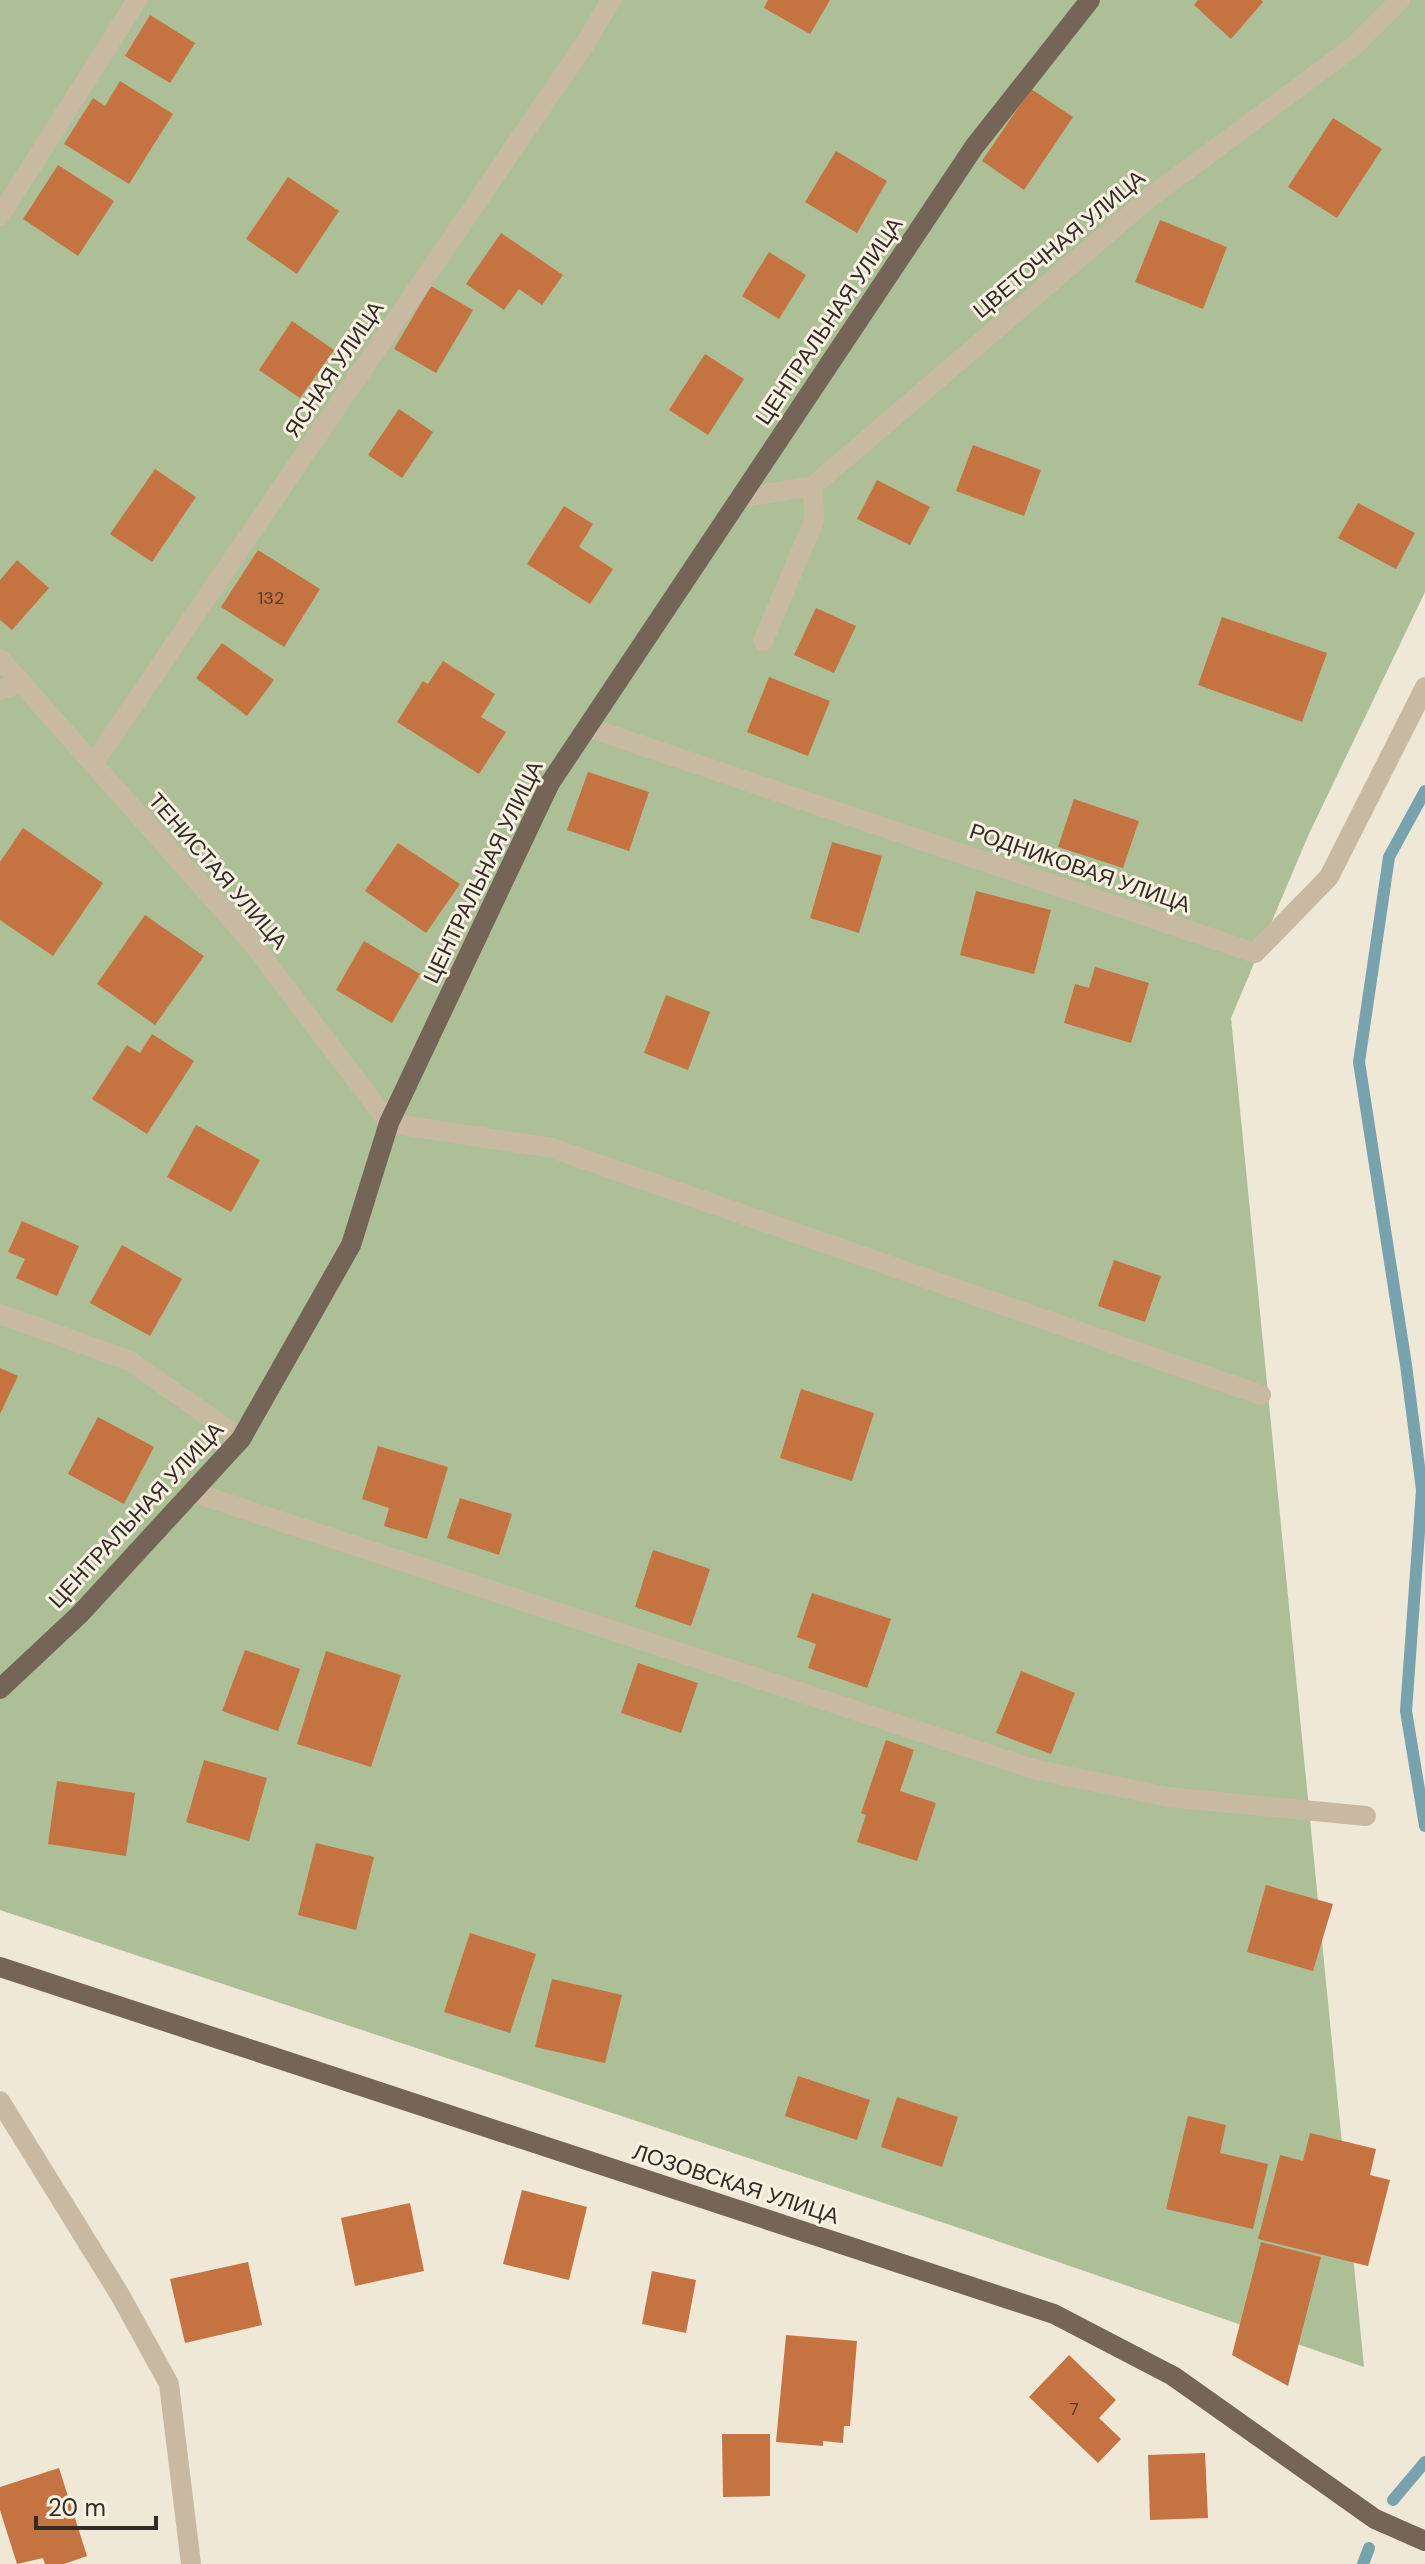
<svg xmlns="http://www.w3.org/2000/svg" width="1425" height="2564" font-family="'DM Sans',sans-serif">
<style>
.green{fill:#acbf97}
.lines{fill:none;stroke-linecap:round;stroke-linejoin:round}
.stream{stroke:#76a3ad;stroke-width:12}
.building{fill:#c57340}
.minor{stroke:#c8b9a3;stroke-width:20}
.major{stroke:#756556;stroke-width:20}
.labels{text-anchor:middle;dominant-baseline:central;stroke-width:6;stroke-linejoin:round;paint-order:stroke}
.number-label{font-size:18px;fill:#583d2c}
.street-label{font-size:22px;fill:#332b25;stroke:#f8f1e2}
</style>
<rect width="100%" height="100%" fill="#f0e8d6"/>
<path class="green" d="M0,0h1425v592l-117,244 -77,182 133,1349 -405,-139 -959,-318z"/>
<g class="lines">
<path class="stream" d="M1425,791l-36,66 -30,205 47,303 16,125 -16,221 19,115
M1393,2500l32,-38
M1363,2564l6,-16"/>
</g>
<path class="building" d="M768,0h62l-20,34 -46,-26z
M1198,0h63l2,2 -32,37 -37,-34z
M150,15l45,28 -25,40 -45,-27z
M120,81l53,33 -44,70 -65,-40 29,-46 12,8z
M1031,89l42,28 -49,73 -42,-29z
M1333,118l49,31 -45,69 -49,-31z
M836,151l51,30 -30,52 -52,-31z
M58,165l56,36 -36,55 -55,-37z
M288,177l51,34 -42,63 -51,-35z
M1160,220l67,27 -24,62 -68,-27z
M501,233l62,42 -21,30 -23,-16 -15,21 -38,-26z
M769,252l37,23 -27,44 -37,-23z
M431,286l42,24 -37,63 -42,-24z
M292,321l42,29 -34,48 -41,-28z
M705,354l39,25 -36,56 -39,-25z
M399,409l34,23 -31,46 -34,-23z
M973,445l68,25 -17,46 -68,-25z
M155,469l41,28 -44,65 -42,-28z
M877,480l53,27 -20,38 -53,-26z
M1358,503l57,30 -19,36 -58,-31z
M564,506l29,18 -14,23 34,22 -23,35 -63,-40z
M258,550l62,39 -36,58 -63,-40z
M17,560l32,28 -37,42 -12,-10v-40z
M816,608l40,18 -22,47 -40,-18z
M1222,617l105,36 -25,69 -104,-37z
M222,643l52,37 -27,36 -51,-38z
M443,661l52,33 -14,23 25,15 -27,42 -82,-52 26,-41 5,3z
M769,677l61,24 -22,55 -61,-24z
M588,772l61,20 -20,59 -62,-21z
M1074,799l65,22 -16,47 -65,-21z
M23,828l80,55 -50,73 -53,-36v-58z
M832,842l50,14 -23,77 -49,-15z
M398,843l62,41 -34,49 -61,-42z
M976,891l75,19 -17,64 -74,-19z
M145,915l59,41 -49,69 -58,-41z
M364,941l56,33 -28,49 -56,-33z
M1095,967l54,16 -18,60 -67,-20 11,-39 14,4z
M666,995l44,17 -22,58 -44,-17z
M152,1034l42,27 -47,73 -55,-35 35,-54 13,8z
M196,1125l64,35 -29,52 -64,-35z
M22,1221l57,25 -22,50 -41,-18 9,-19 -17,-7z
M122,1245l60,34 -32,57 -60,-33z
M1114,1260l47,16 -16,46 -47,-16z
M0,1368l18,8 -18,38z
M801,1389l73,24 -22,68 -72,-23z
M98,1417l56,30 -30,57 -56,-30z
M378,1446l70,21 -21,72 -43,-13 5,-18 -27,-9z
M460,1498l52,16 -13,41 -52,-17z
M653,1550l57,19 -19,57 -56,-19z
M812,1593l79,26 -24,69 -59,-20 8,-24 -19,-7z
M245,1650l55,19 -22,62 -56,-20z
M326,1651l75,24 -30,92 -74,-23z
M638,1663l60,20 -17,50 -60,-20z
M1021,1671l54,22 -24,61 -55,-21z
M886,1740l28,10 -14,41 36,12 -19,58 -60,-19 9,-27 -5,-2z
M204,1760l63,18 -18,63 -63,-19z
M57,1781l78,12 -9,63 -78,-12z
M316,1843l58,14 -18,73 -58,-15z
M1266,1885l67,19 -20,67 -66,-19z
M470,1933l66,21 -26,79 -66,-21z
M552,1979l70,16 -17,68 -70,-16z
M798,2076l72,24 -13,40 -72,-24z
M897,2097l61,20 -16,50 -61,-20z
M1188,2116l38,9 -6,28 48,11 -15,65 -87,-20z
M1310,2133l66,16 -6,26 20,5 -22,86 -110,-27 22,-84 23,6z
M522,2190l65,17 -18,73 -66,-16z
M410,2203l14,68 -69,15 -14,-68z
M1261,2242l60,15 -33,129 -56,-31z
M248,2262l14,63 -77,18 -15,-64z
M652,2271l44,9 -10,53 -44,-9z
M786,2335l71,6 -7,85h-6l-1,17 -20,-2v5l-47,-4z
M1069,2355l47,45 -17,18 22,21 -23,24 -69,-66z
M722,2434h48v62l-47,1z
M1205,2453l3,65 -58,2 -2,-65z
M59,2468l28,88 -23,8h-19l-2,-6 -26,6 -17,-54v-23z"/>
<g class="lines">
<path class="minor" d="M0,216l137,-216
M739,498l74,-12 336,-288 204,-151 47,-47
M763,641l51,-120 -1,-35
M0,659l249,280 140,184 163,25 709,247
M0,690l22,-7
M587,727l668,226 74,-76 96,-190
M93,764l493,-722 25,-42
M0,1314l130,47 111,78
M192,1492l841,277 135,28 198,19
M0,2101l120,194 49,89 22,180"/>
<path class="major" d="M0,1689l80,-75 161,-175 110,-194 38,-122 161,-340 424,-636 116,-147
M0,1967l1054,347 119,62 202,143 50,22"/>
</g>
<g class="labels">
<g class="number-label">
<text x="271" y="598">132</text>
<text x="1074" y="2409">7</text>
</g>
<g class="street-label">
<text transform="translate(1059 244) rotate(-40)">ЦВЕТОЧНАЯ УЛИЦА</text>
<text transform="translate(829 321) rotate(-56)">ЦЕНТРАЛЬНАЯ УЛИЦА</text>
<text transform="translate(334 369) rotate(-56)">ЯСНАЯ УЛИЦА</text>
<text transform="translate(1080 868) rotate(19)">РОДНИКОВАЯ УЛИЦА</text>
<text transform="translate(218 871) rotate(49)">ТЕНИСТАЯ УЛИЦА</text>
<text transform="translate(483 872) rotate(-64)">ЦЕНТРАЛЬНАЯ УЛИЦА</text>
<text transform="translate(136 1515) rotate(-47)">ЦЕНТРАЛЬНАЯ УЛИЦА</text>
<text transform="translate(736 2184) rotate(18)">ЛОЗОВСКАЯ УЛИЦА</text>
</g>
</g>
<path d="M36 2516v12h120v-12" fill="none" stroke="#332b25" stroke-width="4"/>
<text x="48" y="2516" font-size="24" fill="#332b25" stroke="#f8f1e2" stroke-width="6" paint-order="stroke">20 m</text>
</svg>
